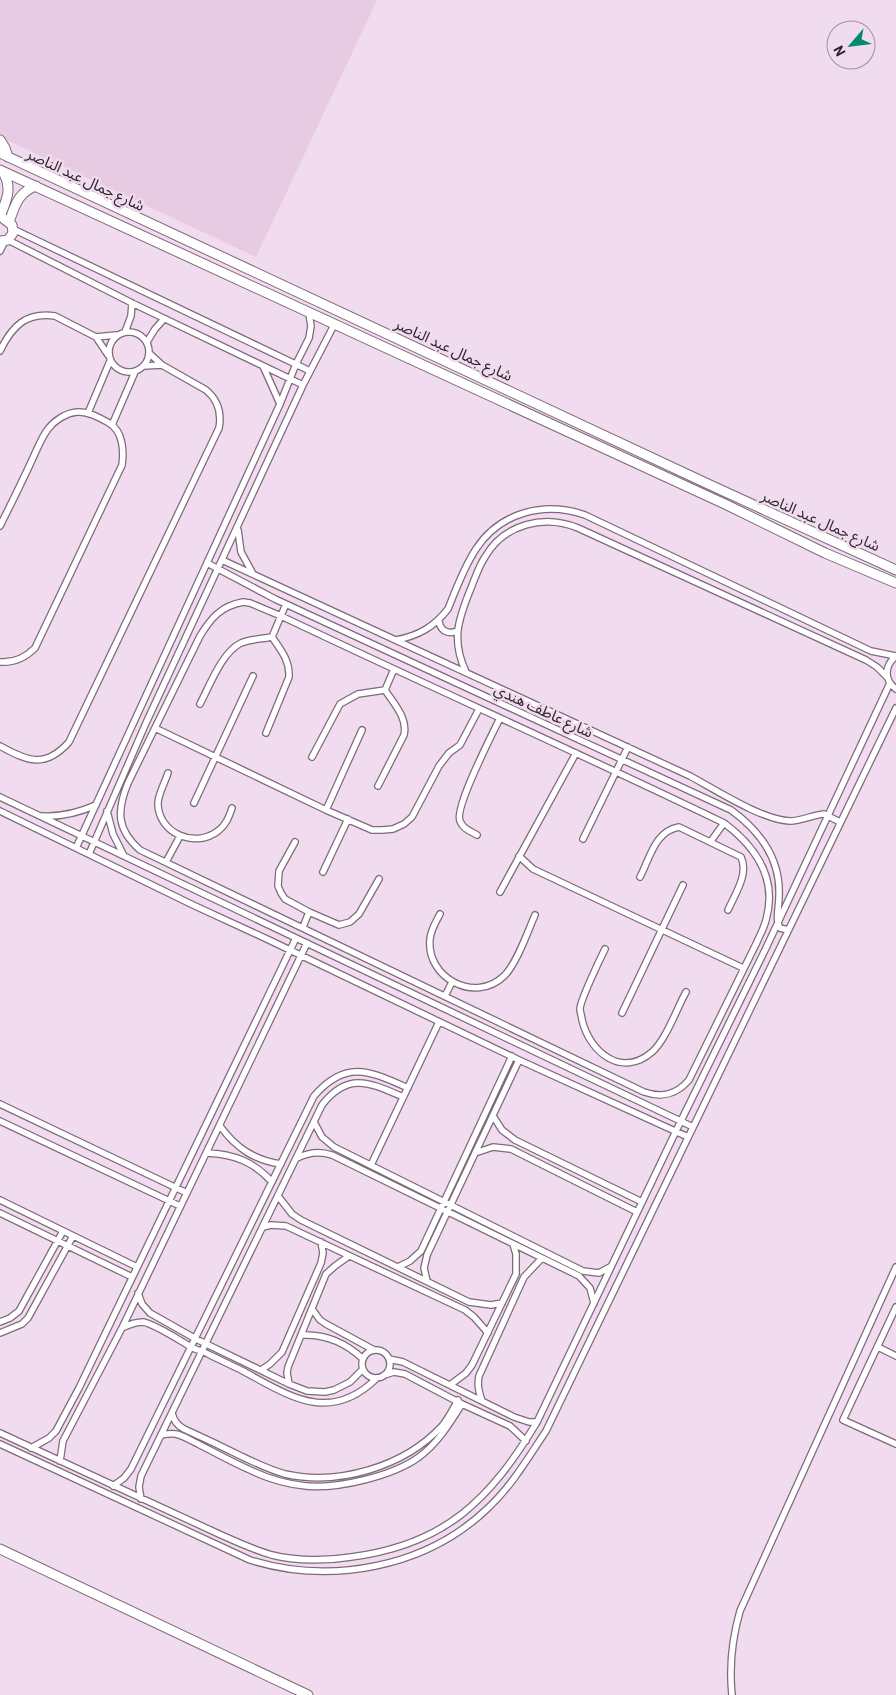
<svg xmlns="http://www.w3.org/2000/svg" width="896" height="1695" font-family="Barlow,'Noto Sans Arabic',sans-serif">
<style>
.built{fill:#e6cbe2}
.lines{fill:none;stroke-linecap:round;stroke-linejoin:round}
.street-casing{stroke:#7d6a7b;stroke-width:8}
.secondary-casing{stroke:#7d6a7b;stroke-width:11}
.street{stroke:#fff;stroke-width:5.5}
.secondary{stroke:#fff;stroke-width:9}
.labels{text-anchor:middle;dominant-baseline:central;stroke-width:5;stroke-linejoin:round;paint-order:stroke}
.street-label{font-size:15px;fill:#2e262d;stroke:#f1dbee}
</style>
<rect width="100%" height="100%" fill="#f1dbee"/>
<path class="built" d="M0,0h377l-121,257 -256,-120z"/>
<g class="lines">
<defs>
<path id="street" d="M13,229l297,142
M8,240l124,63 171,82
M0,251l5,-10
M109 352a20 20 0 1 1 40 0a20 20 0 1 1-40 0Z
M125,332l6,-16 1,-13
M96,337l20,-2
M147,342l8,-13 9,-10
M0,351c12,-25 26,-39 55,-35l41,21 12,18
M144,366l18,-1
M263,366l17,38
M88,413l22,-52
M112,425l23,-53
M0,526c11,-22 22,-44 32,-66 5,-10 9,-22 16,-31 7,-9 18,-16 29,-17 11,-1 23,6 32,11 14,8 15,28 13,42l-87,183c-10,10 -21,15 -35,14
M238,530l3,22 11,20
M222,560l468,216c26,14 72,44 100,45 12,0 22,-6 34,-7l16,8
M207,563l68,36 456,211c29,21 50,50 48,87 0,10 -4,23 1,31l8,2
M243,602l7,1 31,13c147,70 296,136 443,207 32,24 54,55 42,97 -2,8 -6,15 -9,22l-68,138c-13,15 -27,18 -45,12l-504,-242c-24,-21 -23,-40 -12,-67l72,-147c11,-18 21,-30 43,-34z
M439,619c0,11 8,16 18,12
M272,637l14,-33
M396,640c22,-4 38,-13 52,-31 8,-20 16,-42 28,-60 24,-37 69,-48 109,-34l286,136 25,5
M896,656c-12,10 -12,24 0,33
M466,672c-15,-32 -8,-52 5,-84 4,-10 8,-22 14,-31 19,-33 59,-43 93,-29l288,132 11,7 10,10
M385,690l9,-21
M200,704c10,-19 22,-52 41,-61 10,-4 21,-4 31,-6 9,13 18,24 17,40l-23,56
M155,728l171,82 46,20h10l11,-1 11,-5 8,-7 27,-51 10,-13 11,-8 19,-36
M0,746c27,15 45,23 69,-4l150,-314c3,-16 -1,-28 -13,-38l-44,-25 -13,-12
M312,757l28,-53 18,-10 27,-4c9,14 23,28 19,45l-26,51
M168,773c-3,9 -9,20 -10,29 -1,31 37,47 60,29 8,-6 11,-14 14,-23
M0,797l693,330
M194,803l59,-127
M326,810l36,-80
M0,811l193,94 76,35 250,120 169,77
M107,811l6,23 11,22
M42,816c19,1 36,-3 54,-11
M477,835c-7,-4 -14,-6 -17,-14 -6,-13 32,-86 40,-103
M583,839l45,-92
M711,841l13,-18
M295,842l-16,29 -1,15 3,7 4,6 24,13 30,13 11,-3 9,-8 20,-35
M76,848l204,-444 16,-40 13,-26 2,-12 -2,-12
M89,854l57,-131 157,-338 31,-60
M519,856l14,13 210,99
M166,862l14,-26
M323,872l25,-53
M640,877c10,-19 15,-46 39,-50l62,30c8,17 -6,37 -13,53
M500,892l76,-139
M440,914c-4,8 -9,15 -10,25 -4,39 45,65 74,37 12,-11 24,-45 31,-61
M303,927l6,-15
M605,949c-5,10 -25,52 -25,60 0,3 2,8 2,11 8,33 40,58 70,32 14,-12 25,-44 34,-60
M445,996l7,-14
M622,1013l61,-128
M0,1104l187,89
M493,1116l9,14 13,10 127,62
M0,1121l180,85
M314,1122l8,15 12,10 249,124 16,2 11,-6
M220,1126c16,22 34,34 61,38
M207,1153c27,1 47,9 65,29
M475,1153l18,-6 18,2 126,63
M297,1158c12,-6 23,-7 35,-3l247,121 11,12 4,15
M371,1165l68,-143
M278,1196l14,18 9,6 168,82 22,3 11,-2
M0,1200l137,67
M0,1213l132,64
M263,1227l8,-2 15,1 179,84 9,7 14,16
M398,1267l12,-6 11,-10 91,-195
M427,1281l-3,-13 3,-13 92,-195
M138,1293l4,11 8,9 46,26 93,45 18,7 18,1 9,-2 16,-8 13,-13
M896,1307l-53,113 53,24
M312,1309l8,11 6,4 48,26
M0,1322l10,-4 9,-7 44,-80
M122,1328c6,-3 14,-6 21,-6 12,2 36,18 48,25 5,3 12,4 17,7 12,6 23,11 35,17 48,26 87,53 134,7
M0,1333l22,-9 6,-6 45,-82
M302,1335c24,-1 43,7 61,24
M878,1347l18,9
M362 1364a14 14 0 1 1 28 0a14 14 0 1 1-28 0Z
M389,1359l14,3 111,55 15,5h8
M261,1370l9,-6 12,-12 39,-89 2,-10 -2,-11
M384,1375l10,-3 11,2 57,30 48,22 16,15
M289,1384l-2,-11 1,-6 38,-93 9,-8 14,-10
M450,1385l16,-12 6,-8 44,-91v-20l-3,-10
M482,1401c-3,-9 -5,-16 -3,-25l45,-99 18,-19
M172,1413c2,8 5,12 12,16 20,9 39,18 59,28 13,6 27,13 42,17 53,12 119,-7 157,-48 6,-7 11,-17 16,-26
M0,1433l219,101c18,8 35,16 53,21 24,6 55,6 79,2 94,-12 139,-57 186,-135l139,-291 90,-183 124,-265
M161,1435c5,-1 9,-2 15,-1 8,2 16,7 24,11 16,8 32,17 48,24 18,9 38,15 58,17 32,3 87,-10 113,-29 19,-14 31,-34 43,-53
M0,1444l250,116c80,25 175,8 237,-51 24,-22 41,-51 59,-78l350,-723
M31,1448l18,-10 7,-7 23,-43 217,-450
M60,1461l3,-20 59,-113 185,-385
M113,1486l11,-8 7,-9 183,-373c32,-37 56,-25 94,-8
M141,1499l-2,-12 2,-11 181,-371c26,-34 49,-22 81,-8
M732,1695c-3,-29 0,-56 8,-84l156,-344"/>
<path id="secondary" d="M0,140l5,8 3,9
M0,153l708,331 188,86
M0,170l727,335 98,48 71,30
M0,217c6,-16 13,-29 3,-45
M9,222c6,-16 9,-30 27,-36
M0,241l8,-1 5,-7 -1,-8 -8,-6
M0,1549l308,146"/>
</defs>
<use href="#street" class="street-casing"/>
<use href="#secondary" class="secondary-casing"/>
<use href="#street" class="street"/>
<use href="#secondary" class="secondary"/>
</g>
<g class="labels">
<g class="street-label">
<text transform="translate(86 179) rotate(25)">شارع جمال عبد الناصر</text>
<text transform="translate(454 349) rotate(25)">شارع جمال عبد الناصر</text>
<text transform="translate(821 520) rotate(24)">شارع جمال عبد الناصر</text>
<text transform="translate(544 710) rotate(25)">شارع عاطف هندي</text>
</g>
</g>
<g transform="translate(851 45) rotate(242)"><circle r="24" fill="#f1dbee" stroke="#a393a1"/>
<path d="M0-4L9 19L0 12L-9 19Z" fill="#018a70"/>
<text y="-8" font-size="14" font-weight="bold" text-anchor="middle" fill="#2e262d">N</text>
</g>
</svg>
